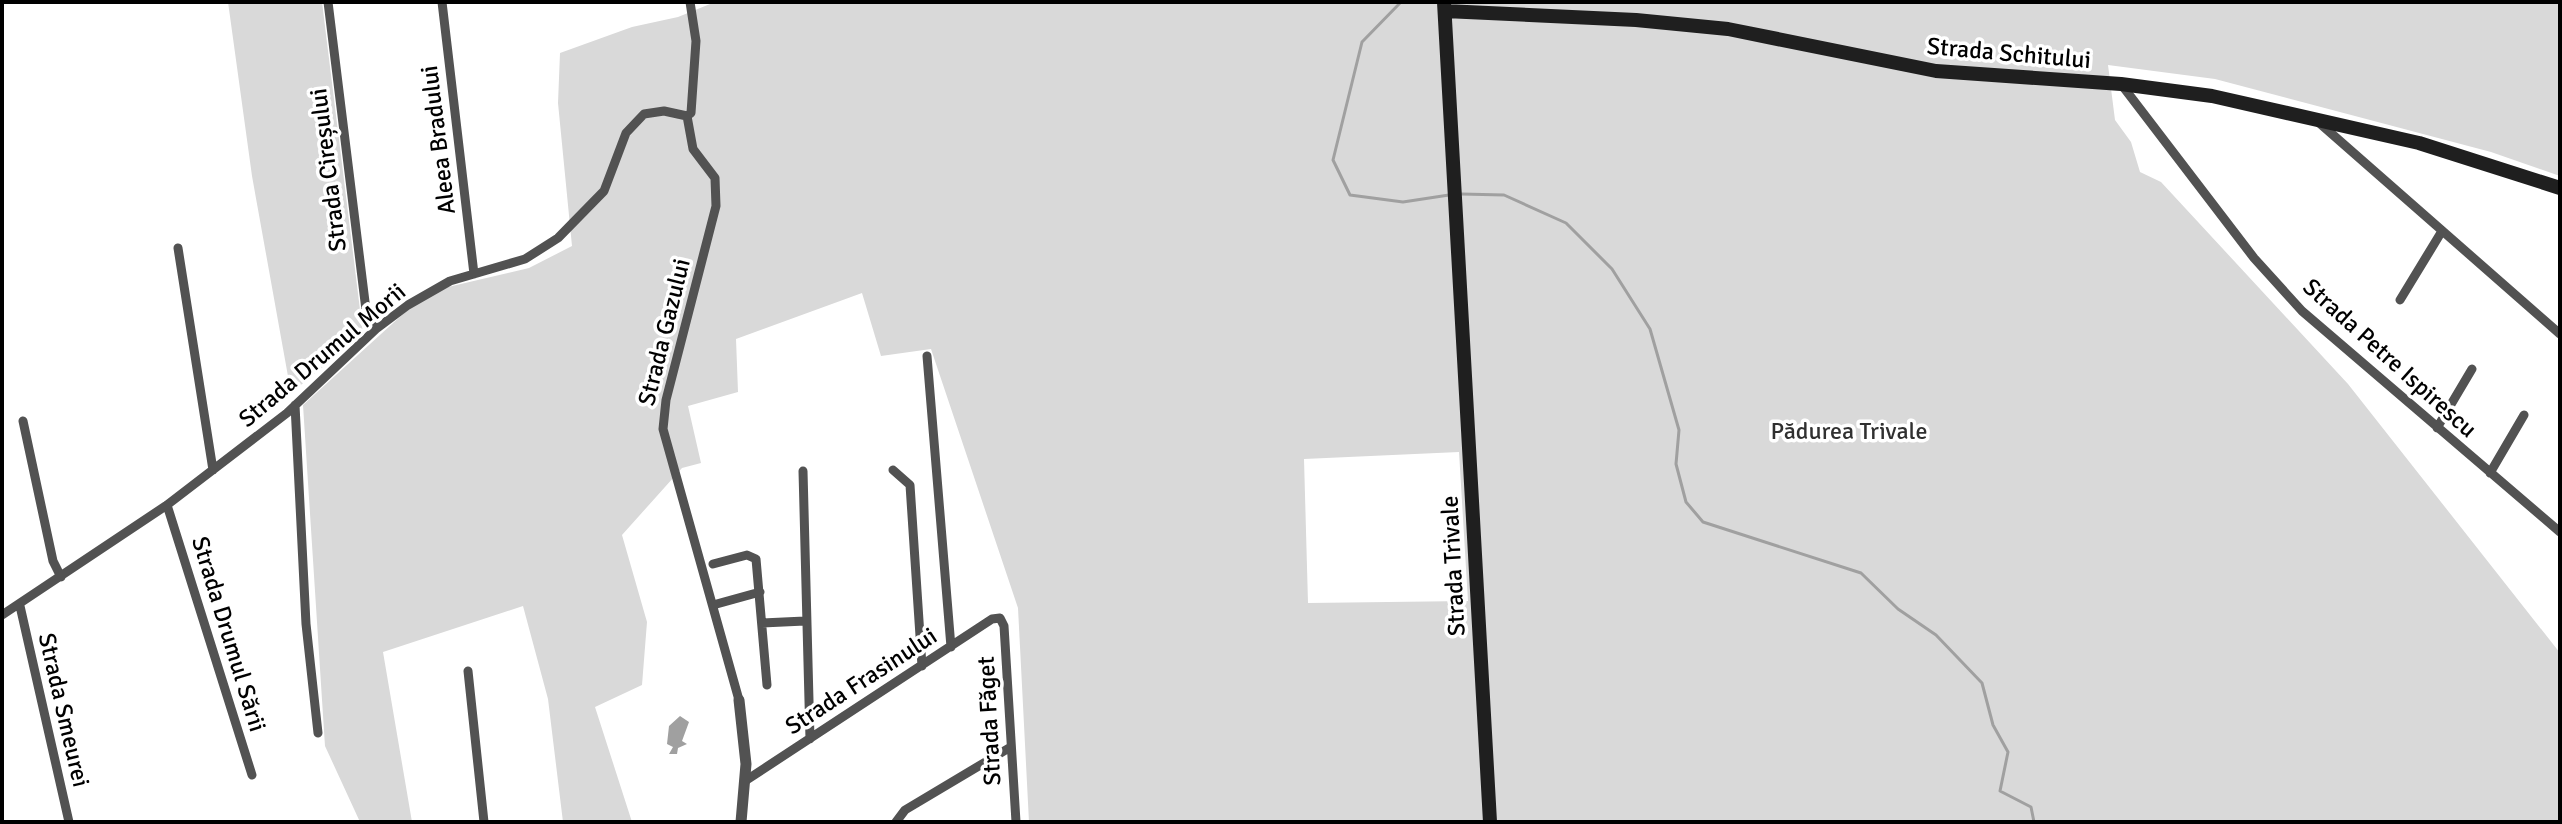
<svg xmlns="http://www.w3.org/2000/svg" width="2562" height="824" font-family="Signika,sans-serif">
<style>
.green{fill:#d9d9d9;fill-rule:evenodd}
.water{fill:#a0a0a0}
.lines{fill:none;stroke-linecap:round;stroke-linejoin:round}
.stream{stroke:#a0a0a0;stroke-width:3}
.minor{stroke:#525252;stroke-width:9}
.tertiary{stroke:#525252;stroke-width:11}
.secondary{stroke:#1f1f1f;stroke-width:14}
.labels{text-anchor:middle;dominant-baseline:central;stroke-width:7;stroke-linejoin:round;paint-order:stroke}
.street-label{font-size:24px;fill:#000;stroke:#fff}
.park-label{font-size:24px;fill:#303030;stroke:#fff}
</style>
<rect width="100%" height="100%" fill="#fff"/>
<path class="green" d="M228,2h94l41,332 -72,59 -39,-217z
M715,2h1845v174l-69,-24 -276,-73 -107,-14 7,55 16,22 9,30 21,10 187,202 212,269v169h-1531l-11,-214 -87,-259 -50,7 -19,-63 -126,46 2,53 -50,14 13,57 -19,5 -60,67 25,87 -5,63 -47,22 37,115h-69l-15,-123 -25,-93 -140,46 29,170h-52l-35,-76 -22,-341 111,-101 34,-17 81,-19 43,-22 -14,-143 2,-50 72,-26 46,-10zM1459,452l9,149 -160,2 -4,-144z"/>
<path class="water" d="M680,716l9,6 -7,19 5,3 -9,4 -1,6h-8l4,-7 -6,-3 2,-18z"/>
<g class="lines">
<path class="stream" d="M1401,2l-39,40 -29,118 17,35 53,7 46,-7
M1461,194l43,1 62,28 46,46 38,60 29,101 -3,34 10,38 17,20 158,51 37,36 38,26 46,48 11,42 15,27 -8,39 31,16 3,15"/>
<path class="minor" d="M328,2l39,316 9,11
M442,2l32,272
M2121,84l133,174 48,53 258,221
M687,116l6,33 22,29 1,28 -50,194 -3,29 76,271
M687,116l4,-3 5,-72 -6,-39
M2316,120l244,214
M178,248l35,222
M2400,300l42,-69
M927,356l24,291
M295,405l11,219 12,109
M23,421l30,140 8,16
M2437,428l35,-59
M893,470l17,15 12,181
M803,471l7,268
M2490,473l34,-58
M167,505l85,270
M713,564l34,-9 9,4 11,126
M713,605l47,-13
M20,606l49,216
M2,615l165,-110 120,-92 89,-84 32,-24 42,-24 75,-22 33,-21 46,-47 22,-58 18,-19 20,-3 23,5
M762,623l43,-2
M468,671l16,151
M745,781l247,-162 8,-1 4,8 12,196
M896,822l9,-12 104,-62"/>
<path class="tertiary" d="M739,700l7,64 -5,58"/>
<path class="secondary" d="M1444,2l46,820
M1445,11l191,9 92,9 208,42 185,13 91,12 207,47 141,45"/>
</g>
<g class="labels">
<g class="street-label">
<text transform="translate(2009 53) rotate(5)">Strada Schitului</text>
<text transform="translate(438 140) rotate(-97)">Aleea Bradului</text>
<text transform="translate(328 170) rotate(-97)">Strada Cireșului</text>
<text transform="translate(664 332) rotate(-76)">Strada Gazului</text>
<text transform="translate(322 355) rotate(-40)">Strada Drumul Morii</text>
<text transform="translate(2390 358) rotate(42)">Strada Petre Ispirescu</text>
<text transform="translate(1453 566) rotate(-93)">Strada Trivale</text>
<text transform="translate(229 634) rotate(73)">Strada Drumul Sării</text>
<text transform="translate(861 681) rotate(-33)">Strada Frasinului</text>
<text transform="translate(64 710) rotate(77)">Strada Smeurei</text>
<text transform="translate(989 721) rotate(-93)">Strada Făget</text>
</g>
<g class="park-label">
<text x="1849" y="431">Pădurea Trivale</text>
</g>
</g>
<rect width="2562" height="824" fill="none" stroke="#000000" stroke-width="8"/>
</svg>
